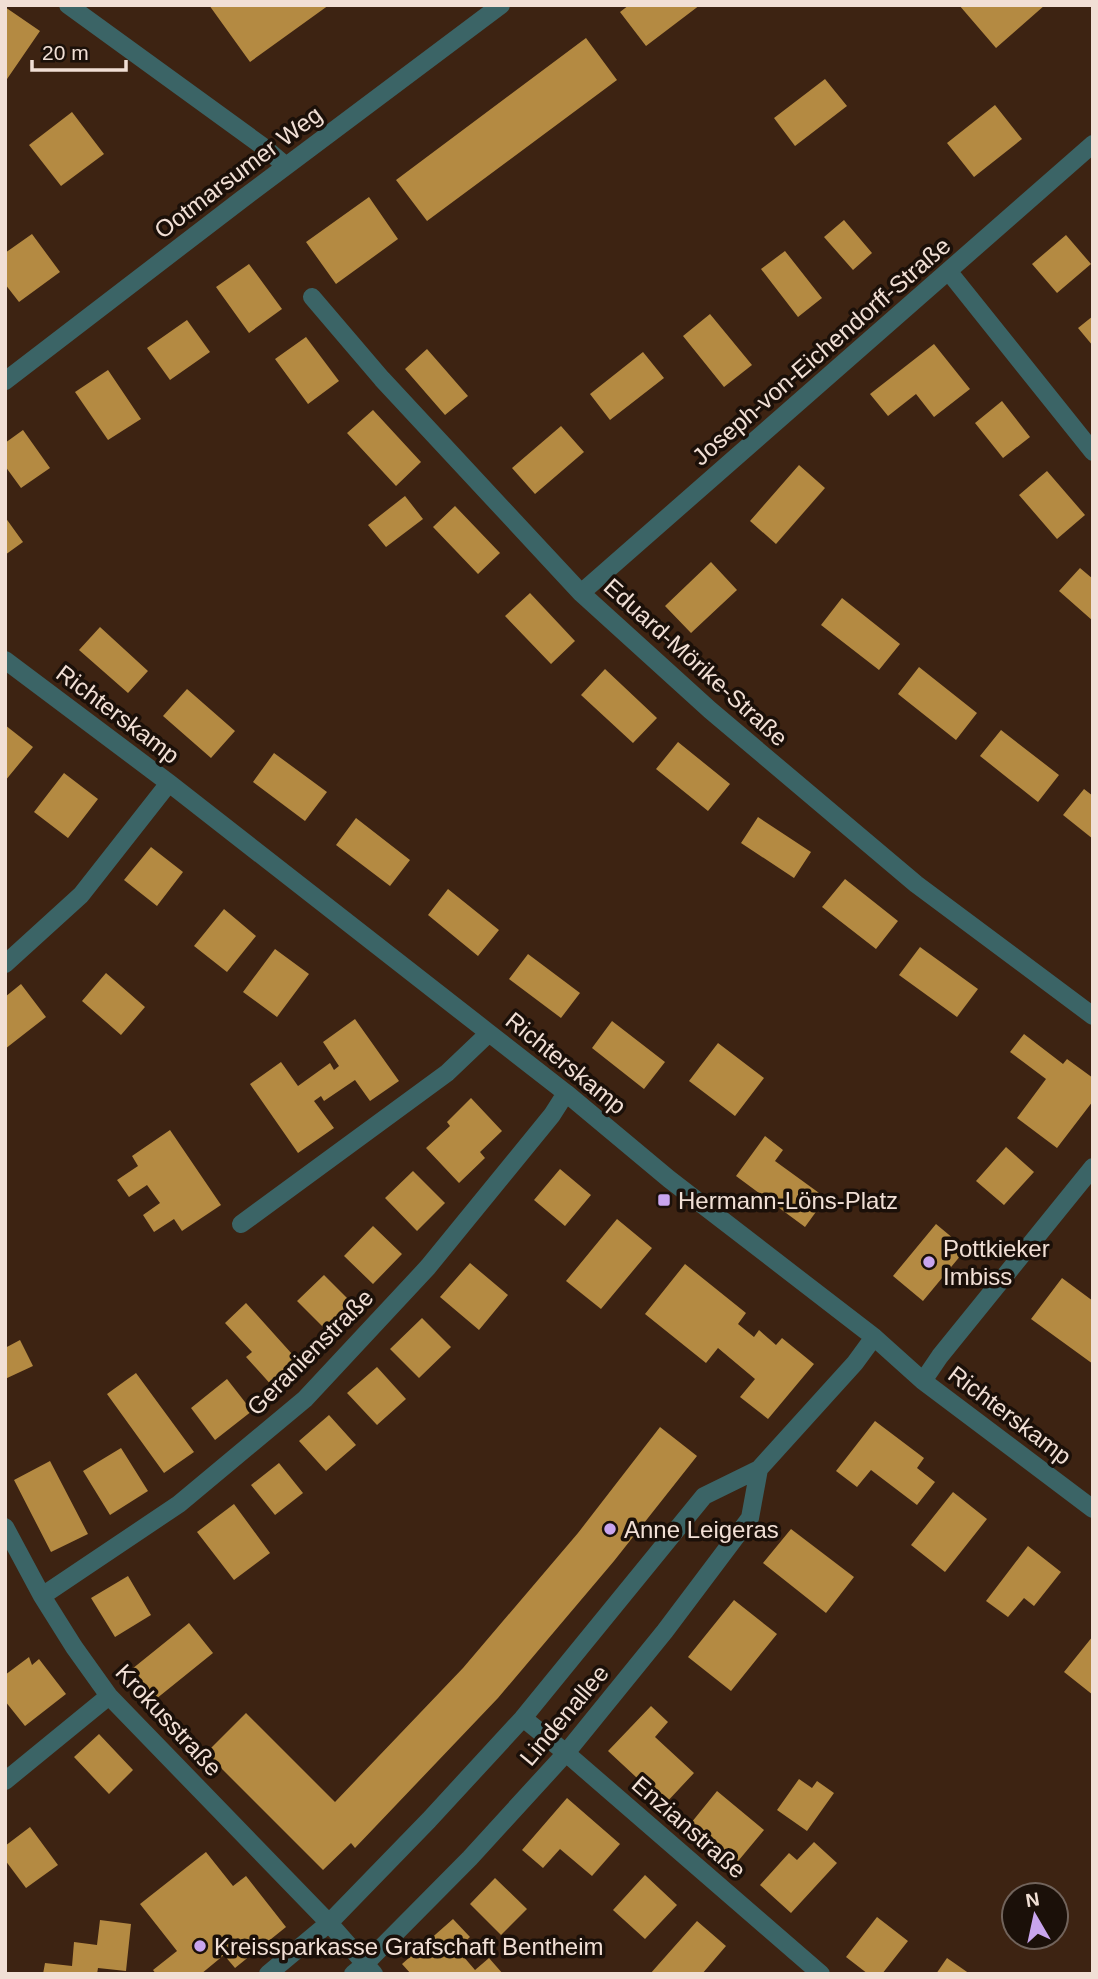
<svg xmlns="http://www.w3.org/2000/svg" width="1098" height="1979" font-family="Arial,sans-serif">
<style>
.building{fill:#b48a42}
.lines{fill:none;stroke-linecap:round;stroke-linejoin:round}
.minor{stroke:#3b6466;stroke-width:18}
.poi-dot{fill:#c9a5ee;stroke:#1b1009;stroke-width:2.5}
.labels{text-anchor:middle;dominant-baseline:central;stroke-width:7;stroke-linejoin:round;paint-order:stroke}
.street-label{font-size:24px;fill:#f1dfd5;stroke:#1b1009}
.poi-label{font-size:24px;fill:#f1dfd5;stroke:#1b1009;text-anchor:start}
</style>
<rect width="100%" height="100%" fill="#3d2312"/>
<path class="building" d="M209,5h120l-79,57z
M629,5h71l-54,41 -26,-34z
M959,5h86l-49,43z
M5,7l35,24 -35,51z
M586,38l31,42 -190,141 -31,-41z
M825,79l22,27 -52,40 -21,-28z
M995,105l27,34 -48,38 -27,-34z
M72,112l32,42 -43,32 -32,-41z
M369,197l29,42 -62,45 -30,-42z
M844,220l28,33 -19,17 -29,-33z
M32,234l28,38 -41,30 -14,-18v-31z
M1066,235l25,29 -34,29 -25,-29z
M785,251l37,47 -24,19 -37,-48z
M249,264l33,45 -33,24 -33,-46z
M710,314l42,51 -28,22 -41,-51z
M1093,316v30l-15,-18z
M187,320l23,32 -40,28 -23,-32z
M306,337l33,44 -31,23 -33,-45z
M934,344l36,45 -36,28 -18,-23 -28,22 -18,-22z
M427,349l41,47 -23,19 -40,-46z
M643,352l21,26 -54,42 -20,-26z
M108,370l33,49 -33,21 -33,-48z
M1002,401l28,36 -27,21 -28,-35z
M373,410l48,52 -25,24 -49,-53z
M561,426l23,26 -49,42 -23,-26z
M23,430l27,38 -29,20 -16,-22v-23z
M799,465l26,23 -49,56 -26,-23z
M1047,471l38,44 -28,24 -38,-44z
M405,496l18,23 -37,28 -18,-22z
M455,506l45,47 -22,21 -45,-47z
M5,517l18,25 -18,13z
M711,562l26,28 -46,43 -26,-27z
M1080,568l13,11v42l-34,-30z
M530,593l45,48 -24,23 -46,-48z
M842,598l58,46 -21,26 -58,-45z
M100,627l48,44 -20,22 -49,-43z
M919,667l58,46 -21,27 -58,-46z
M605,669l52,49 -24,25 -52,-48z
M187,689l48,42 -24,27 -48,-42z
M5,725l28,22 -28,34z
M1001,730l58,45 -21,27 -58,-46z
M678,742l52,42 -22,27 -52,-42z
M274,753l53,39 -22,29 -52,-39z
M64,773l34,26 -30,39 -34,-26z
M1084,789l9,7v43l-30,-24z
M758,817l53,35 -17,26 -53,-35z
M356,818l54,42 -20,26 -54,-41z
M151,847l32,25 -26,34 -33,-26z
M845,879l53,42 -22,28 -54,-42z
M448,889l51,41 -21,26 -50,-41z
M224,909l32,27 -29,36 -33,-26z
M920,947l58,42 -21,28 -58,-42z
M275,949l34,25 -32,43 -34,-25z
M528,954l52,39 -19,25 -52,-39z
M106,973l39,34 -24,28 -39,-34z
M21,984l25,33 -41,32v-52z
M355,1019l44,62 -29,20 -15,-21 -31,21 -3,-5 -7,5 20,27 -36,25 -48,-69 31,-22 17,24 32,-23 4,7 5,-4 -16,-24z
M612,1021l53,41 -21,27 -52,-41z
M1024,1034l39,30 4,-5 26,19v23l-36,47 -40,-30 29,-39 -36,-27z
M718,1043l46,35 -29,38 -46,-35z
M471,1098l31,33 -22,21 5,6 -26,25 -33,-35 24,-22 -3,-4z
M170,1130l51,75 -39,26 -8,-12 -20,13 -11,-17 17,-12 -13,-18 -18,12 -12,-17 21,-14 -6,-10z
M765,1136l18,14 -8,11 51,37 -21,29 -69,-51z
M1006,1147l28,25 -30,33 -28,-24z
M560,1169l31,26 -26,31 -31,-26z
M413,1171l32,32 -28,28 -32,-33z
M617,1219l35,29 -51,61 -35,-28z
M936,1224l30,25 -43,52 -30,-25z
M373,1226l29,28 -29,30 -29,-28z
M470,1263l38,32 -29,35 -39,-33z
M685,1264l61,49 -8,11 16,13 5,-7 17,15 6,-7 32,26 -46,55 -28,-22 15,-18 -37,-31 -12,15 -61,-49z
M324,1275l31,31 -27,26 -31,-31z
M1062,1278l31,23v63l-62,-45z
M246,1303l55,61 -27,24 -28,-31 6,-5 -27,-29z
M422,1318l29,29 -32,31 -29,-29z
M20,1340l13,26 -28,13v-31z
M377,1367l29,32 -29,26 -30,-32z
M136,1373l58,79 -30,21 -57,-79z
M227,1379l25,32 -37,29 -24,-32z
M329,1415l27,30 -30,26 -27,-30z
M875,1421l49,37 -7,10 18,14 -18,23 -46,-35 -14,17 -21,-16z
M660,1427l37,29 -83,105 -116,137 -143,150 -4,-5 -28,27 -117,-117 40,-40 89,89 128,-134 115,-135z
M121,1448l27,43 -38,24 -27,-44z
M50,1461l38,73 -37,18 -37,-72z
M279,1463l24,30 -28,22 -24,-30z
M953,1492l34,27 -42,53 -34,-27z
M234,1504l36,49 -36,27 -37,-48z
M791,1529l63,48 -28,36 -63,-50z
M1028,1546l33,26 -27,34 -10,-8 -16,19 -22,-16z
M128,1576l23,39 -36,22 -24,-39z
M734,1600l43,34 -46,57 -43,-34z
M189,1623l24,30 -57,46 -24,-30z
M1093,1636v59l-29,-23z
M29,1657l3,8 7,-6 27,35 -41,32 -20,-25v-26z
M651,1706l17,16 -13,15 39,36 -29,31 -57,-53z
M99,1734l34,36 -24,24 -35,-37z
M799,1779l13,9 5,-7 17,12 -27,38 -30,-21z
M717,1791l47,39 -30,36 -47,-38z
M567,1798l53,46 -28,32 -32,-27 -17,19 -21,-18z
M30,1827l28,38 -32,23 -21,-28v-14z
M814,1842l23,21 -46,50 -31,-28 29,-32 8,7z
M206,1852l27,34 13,-10 40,51 -51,41 -11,-13 -23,19h-45l-3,-4 24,-19 -37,-47z
M645,1875l32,30 -32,34 -32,-29z
M495,1878l32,31 -26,26 -31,-31z
M877,1917l31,24 -26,33h-14l-22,-17z
M453,1919l17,18 -13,12 18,21 14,-12 14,16h-92l-9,-10z
M100,1920l31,4 -5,47 -28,-3 -1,6h-54l2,-11 27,3 2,-24 23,3z
M697,1921l29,25 -24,28h-52z
M947,1958l23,16h-34z"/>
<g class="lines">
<path class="minor" d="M68,5l197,143 21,18
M949,272l144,180
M312,297l70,82 199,214 129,117 206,174 177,132
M5,381l236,-181 260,-195
M581,593l512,-449
M5,660l164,123 320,250 77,60 103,86 205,158 49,44 170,128
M5,964l76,-69 88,-112
M241,1224l206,-151 42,-40
M923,1381l17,-25 153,-189
M5,1527l37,69 32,51 35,49 220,227 45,51
M42,1596l137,-92 126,-105 123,-132 124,-152 14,-22
M523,1718l43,35 255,221
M5,1781l104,-85
M268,1974l61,-51 100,-103 94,-102 181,-222 55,-27 96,-106 19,-26
M353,1974l12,-10 105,-106 96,-105 99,-122 85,-113 9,-49"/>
</g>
<g class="poi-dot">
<rect x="657" y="1193" width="14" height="14" rx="3.5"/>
<circle cx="929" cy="1262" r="7"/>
<circle cx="610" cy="1529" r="7"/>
<circle cx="200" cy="1946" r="7"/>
</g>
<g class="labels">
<g class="street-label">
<text transform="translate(238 172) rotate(-37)">Ootmarsumer Weg</text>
<text transform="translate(821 351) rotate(-41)">Joseph-von-Eichendorff-Straße</text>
<text transform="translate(696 662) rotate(42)">Eduard-Mörike-Straße</text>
<text transform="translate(118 714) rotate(37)">Richterskamp</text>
<text transform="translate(566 1063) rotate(39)">Richterskamp</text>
<text transform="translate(310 1352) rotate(-45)">Geranienstraße</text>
<text transform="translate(1010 1415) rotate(37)">Richterskamp</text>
<text transform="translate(564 1715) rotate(-50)">Lindenallee</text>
<text transform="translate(169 1720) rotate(47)">Krokusstraße</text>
<text transform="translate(689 1827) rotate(41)">Enzianstraße</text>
</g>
<g class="poi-label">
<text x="678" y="1200">Hermann-Löns-Platz</text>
<text x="943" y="1248">Pottkieker<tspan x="943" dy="28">Imbiss</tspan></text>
<text x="624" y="1529">Anne Leigeras</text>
<text x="214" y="1946">Kreissparkasse Grafschaft Bentheim</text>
</g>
</g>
<rect width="1098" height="1979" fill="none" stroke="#f1dfd5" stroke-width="14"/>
<g transform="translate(1035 1916) rotate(351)"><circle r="33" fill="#1b1009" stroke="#71635b" stroke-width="2"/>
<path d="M0-5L12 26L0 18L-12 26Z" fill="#c9a5ee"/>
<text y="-10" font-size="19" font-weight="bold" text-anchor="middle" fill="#f1dfd5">N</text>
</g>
<path d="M32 60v10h94v-10" fill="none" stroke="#f1dfd5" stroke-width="3.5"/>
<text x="42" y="60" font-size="21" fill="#f1dfd5" stroke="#1b1009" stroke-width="5" paint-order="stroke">20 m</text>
</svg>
